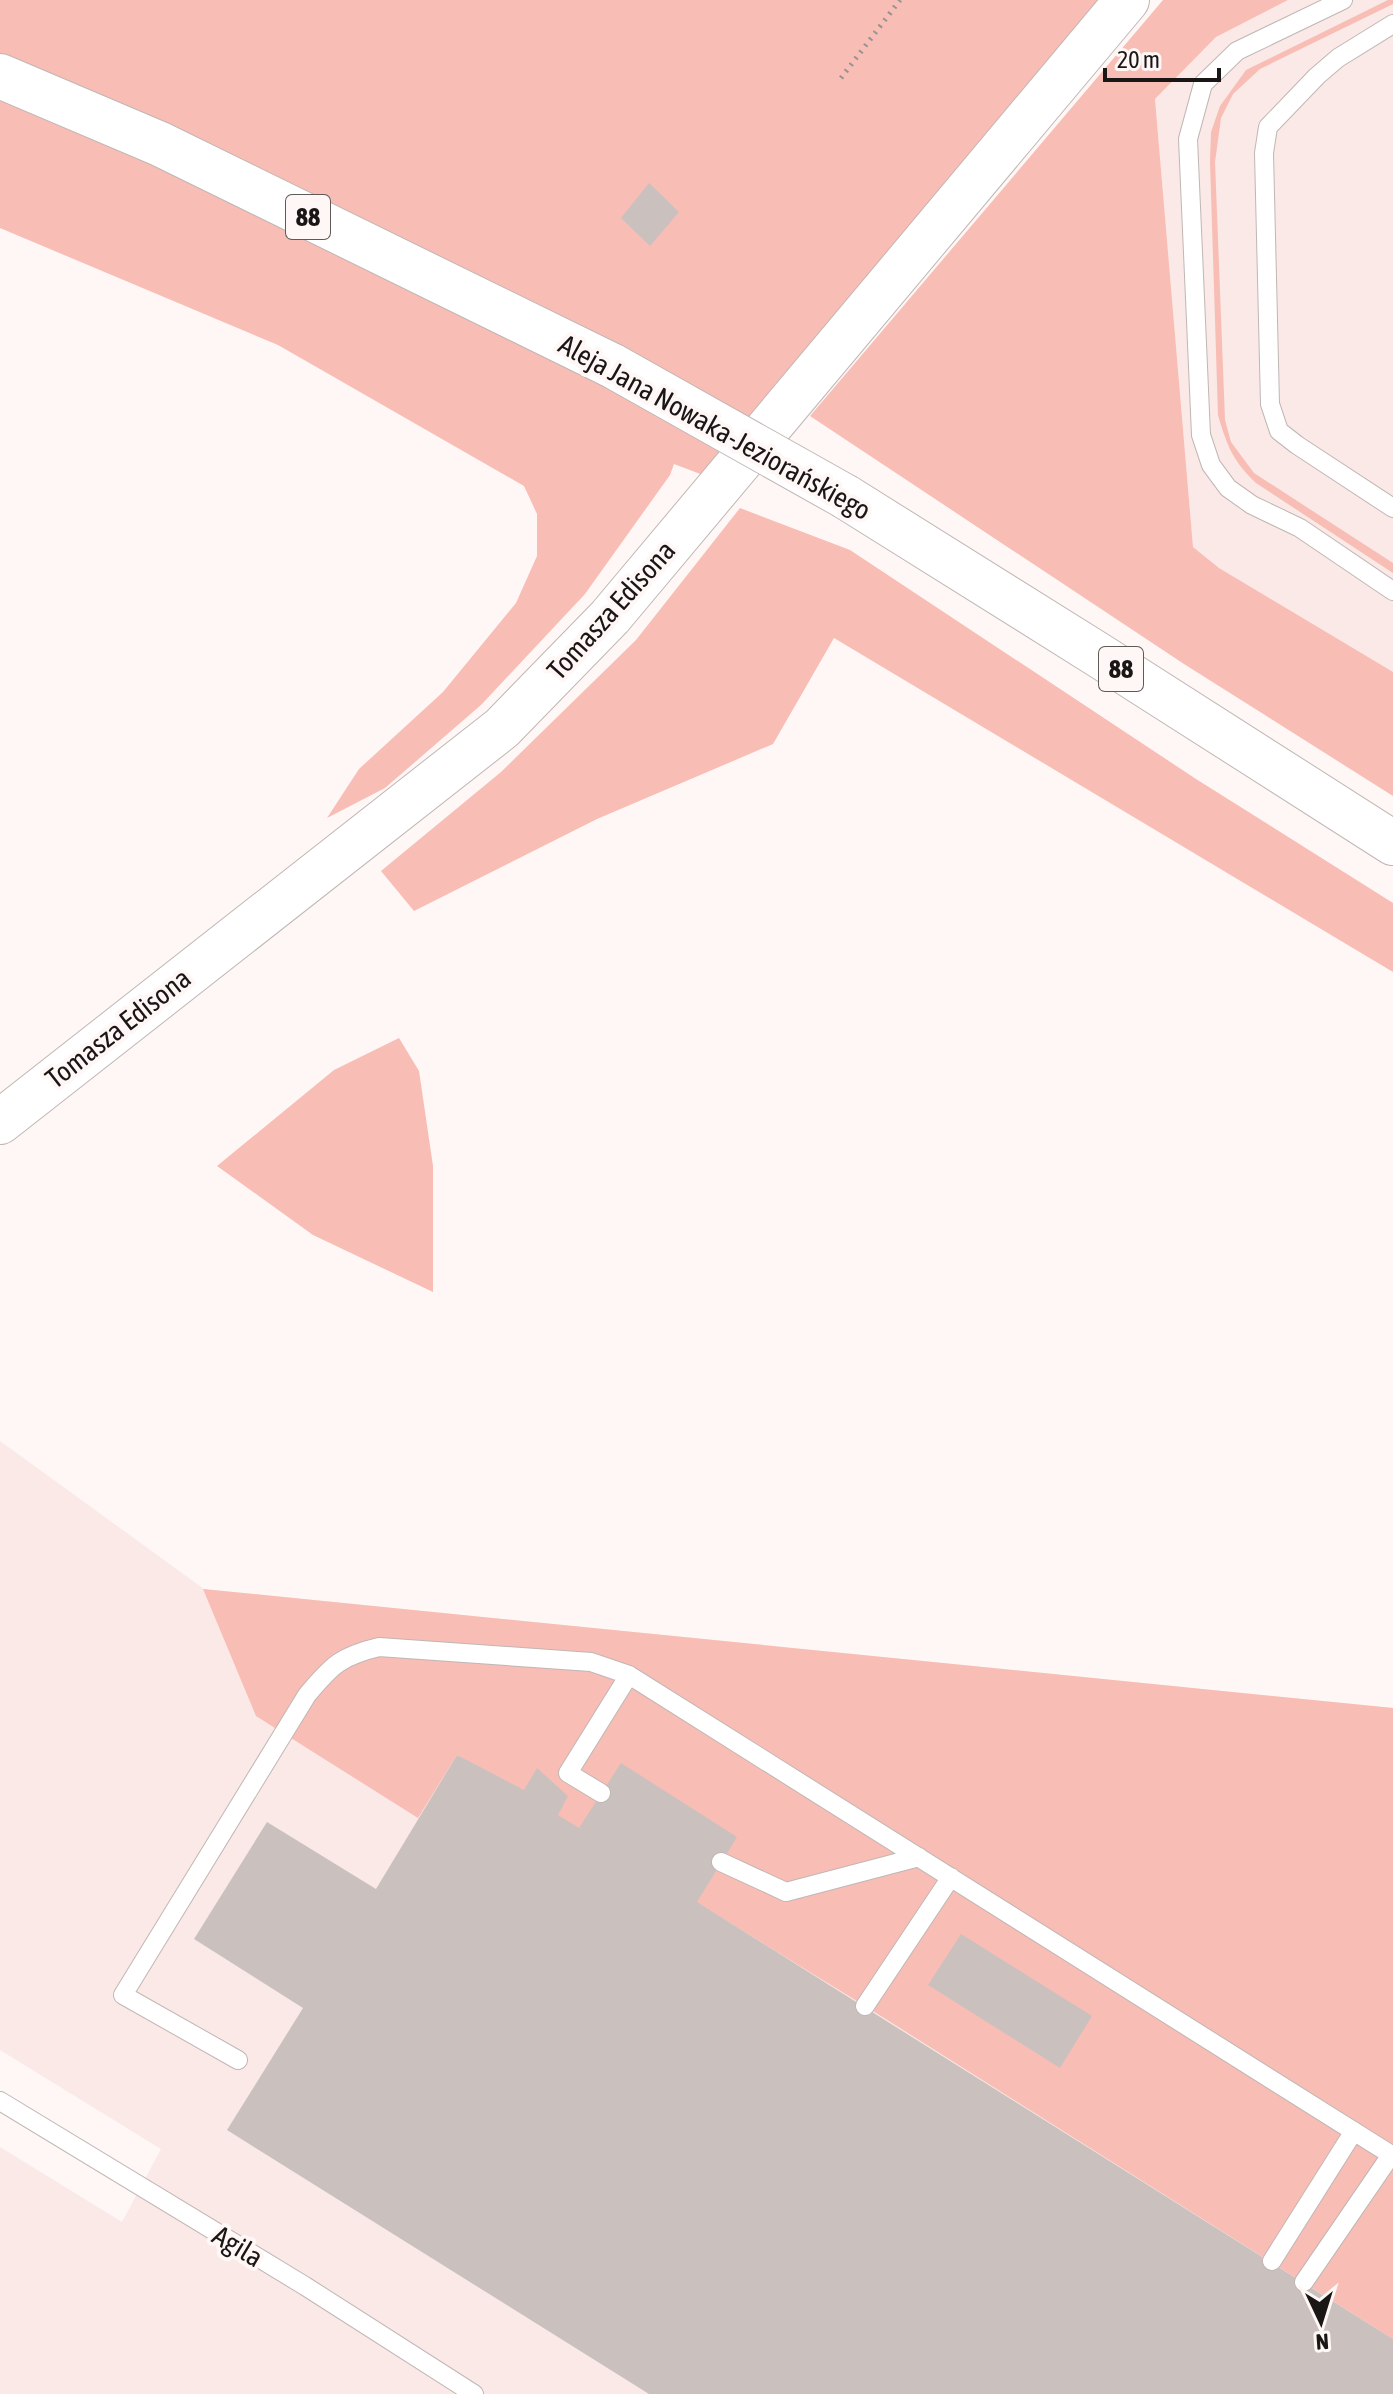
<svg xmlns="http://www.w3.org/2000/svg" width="1393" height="2394" font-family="'Asap Condensed',sans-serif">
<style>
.built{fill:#fae9e6}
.green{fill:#f8bdb4}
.building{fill:#cac1bf}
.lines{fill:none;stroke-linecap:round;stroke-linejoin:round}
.service-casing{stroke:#c0b7b5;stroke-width:20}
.tertiary-casing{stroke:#c0b7b5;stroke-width:46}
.primary-casing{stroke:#c0b7b5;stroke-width:46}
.path{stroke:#989392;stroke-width:5;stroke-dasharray:2 6;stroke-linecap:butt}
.service{stroke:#fff;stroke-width:18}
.tertiary{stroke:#fff;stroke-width:44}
.primary{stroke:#fff;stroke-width:44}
.primary-bridge-casing{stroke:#c0b7b5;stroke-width:46;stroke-linecap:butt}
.primary-bridge{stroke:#fff;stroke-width:44}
.labels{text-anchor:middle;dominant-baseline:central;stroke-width:8;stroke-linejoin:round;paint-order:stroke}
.shield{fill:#fef7f5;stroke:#5e5a58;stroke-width:2}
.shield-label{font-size:26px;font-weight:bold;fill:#191615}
.street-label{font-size:28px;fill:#191615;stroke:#fef7f5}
</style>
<rect width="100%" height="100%" fill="#fef7f5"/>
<path class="built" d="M1288,0h105v674l-174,-106 -26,-21 -38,-448 61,-62z
M0,1441l204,148 1189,119v686h-1393v-247l122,75 39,-73 -161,-99z"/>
<path class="green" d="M0,0h1127l-424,475 -29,-11 -4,11 -85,119 -104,111 -96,83 -58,30 32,-49 84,-77 73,-89 21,-47v-42l-13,-28 -246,-141 -278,-117z
M1163,0h125l-72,37 -61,62 38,448 26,21 174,104v124l-209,-132 -374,-248z
M1388,0h5v4l-133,65 -27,25 -12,24 -6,44 10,258 6,22 23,31 139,90v10l-137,-90c-23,-22 -29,-37 -38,-68l-8,-254 1,-29 9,-26 26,-36z
M740,508l110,42 346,229 197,124v69l-559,-334 -61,106 -176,75 -183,92 -33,-40 120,-99 135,-132z
M399,1038l20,33 14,95v126l-120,-57 -96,-69 117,-96z
M203,1589l1190,119v631l-528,-333 -408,-251 -39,63 -162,-102z"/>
<path class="building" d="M649,183l30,29 -29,34 -29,-28z
M457,1755l67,35 13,-22 31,28 -10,19 21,13 42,-65 116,74 -40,65 696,437v55h-744l-422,-264 76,-122 -109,-69 73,-117 109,67z
M961,1934l131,82 -32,52 -132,-83z"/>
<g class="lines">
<defs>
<path id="service" d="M1343,0l-106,51 -34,33 -15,55 13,296 10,30 17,23 24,17 48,23 93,63
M1393,24l-55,34 -21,18 -49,51 -4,26 6,251 9,27 18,14 96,63
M601,1793l-33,-20 61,-98
M721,1862l65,30 133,-35
M865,2006l86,-129
M238,2060l-115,-65 184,-300c25,-30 34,-39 72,-48l212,15 38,13 764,481
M0,2101l305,185 169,108
M1272,2261l82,-130
M1304,2282l87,-127"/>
<path id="tertiary" d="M0,1122l502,-394 108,-111 517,-617"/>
<path id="primary" d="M0,76l160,68 453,222
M846,497l254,159 293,187"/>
</defs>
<use href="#service" class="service-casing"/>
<use href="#tertiary" class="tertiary-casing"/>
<use href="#primary" class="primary-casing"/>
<path class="path" d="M841,78l59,-78"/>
<use href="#service" class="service"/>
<use href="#tertiary" class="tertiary"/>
<use href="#primary" class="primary"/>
<defs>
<path id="primary-bridge" d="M613,366l233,131"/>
</defs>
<use href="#primary-bridge" class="primary-bridge-casing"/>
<use href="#primary-bridge" class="primary-bridge"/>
</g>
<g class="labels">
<g class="shield">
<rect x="286" y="195" width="44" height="44" rx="6"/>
<rect x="1099" y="647" width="44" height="44" rx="6"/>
</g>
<g class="shield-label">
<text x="308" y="217">88</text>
<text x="1121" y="669">88</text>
</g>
<g class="street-label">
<text transform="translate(715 427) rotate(29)">Aleja Jana Nowaka-Jeziorańskiego</text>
<text transform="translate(611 610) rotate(-48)">Tomasza Edisona</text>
<text transform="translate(118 1028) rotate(-38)">Tomasza Edisona</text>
<text transform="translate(238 2246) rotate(31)">Agila</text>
</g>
</g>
<g transform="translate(1321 2322) rotate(176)" stroke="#fef7f5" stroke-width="6" paint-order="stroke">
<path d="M0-6L14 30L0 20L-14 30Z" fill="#191615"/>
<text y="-12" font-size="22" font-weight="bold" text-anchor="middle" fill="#191615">N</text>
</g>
<path d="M1105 68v12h114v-12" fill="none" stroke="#191615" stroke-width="4"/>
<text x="1117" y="68" font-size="24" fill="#191615" stroke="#fef7f5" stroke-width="6" paint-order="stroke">20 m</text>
</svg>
